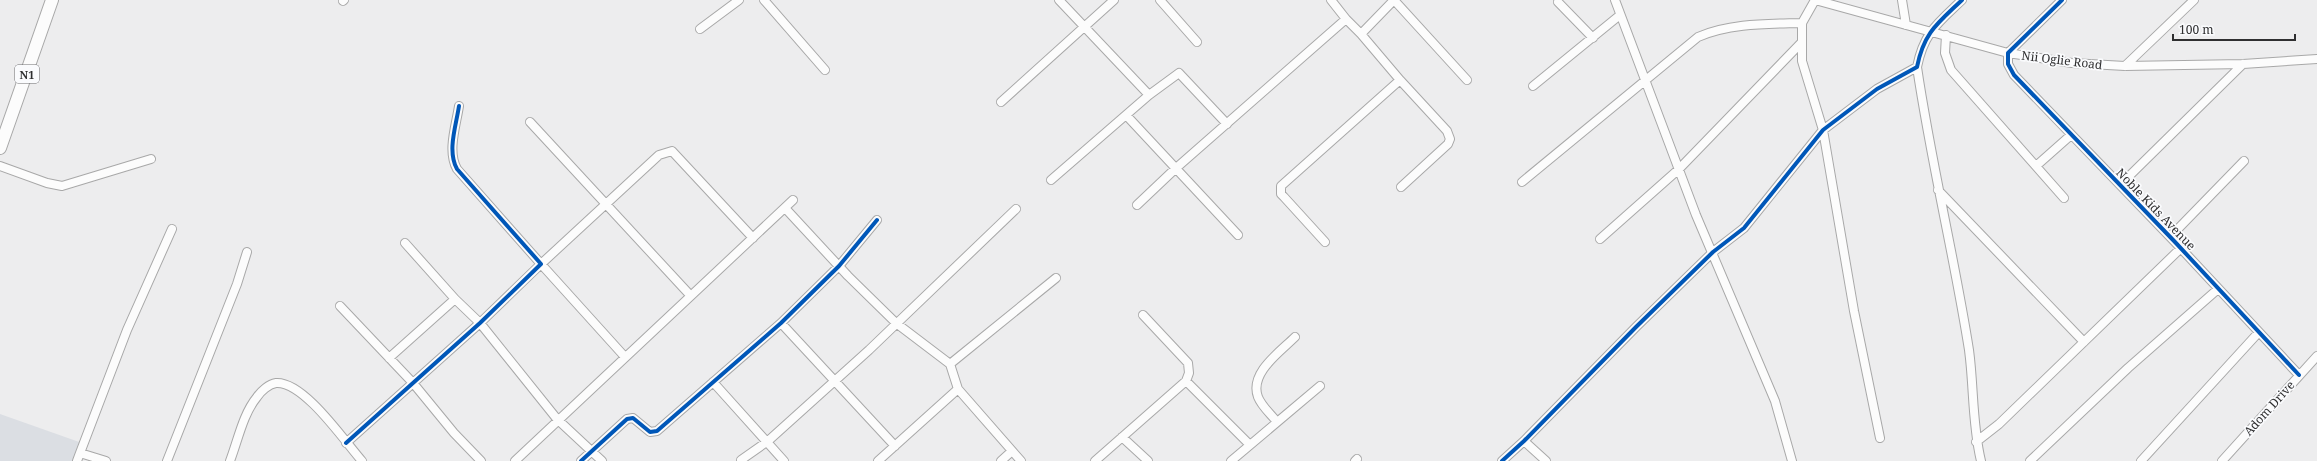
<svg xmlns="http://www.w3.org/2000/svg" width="2317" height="461" font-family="'Noto Serif',serif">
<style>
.built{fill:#dbdee3}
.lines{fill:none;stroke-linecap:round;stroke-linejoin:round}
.minor-casing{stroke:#a8a8a8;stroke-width:10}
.highway-casing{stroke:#a8a8a8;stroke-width:14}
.minor{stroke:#fcfcfc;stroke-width:8}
.highway{stroke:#fcfcfc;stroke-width:12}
.cycleway-casing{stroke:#fafbfd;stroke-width:6}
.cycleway{stroke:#0057b8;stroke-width:4}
.labels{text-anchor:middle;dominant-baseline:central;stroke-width:3.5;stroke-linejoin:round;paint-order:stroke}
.shield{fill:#fafbfd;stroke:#6c6c6e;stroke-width:1}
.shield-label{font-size:11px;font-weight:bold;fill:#2f2f30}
.street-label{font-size:12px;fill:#2f2f30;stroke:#fafbfd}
</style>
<rect width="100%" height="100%" fill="#ededee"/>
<path class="built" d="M0,414l82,29 -6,18h-76z"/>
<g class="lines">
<defs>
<path id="minor" d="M764,0l61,70
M1059,0l90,95
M1160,0l37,42
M1331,0l15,19
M1394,0l73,80
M1615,0l81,215 79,186 17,60
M1815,0l193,53 64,10 53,3 118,-2 74,-5
M1815,0l-13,23v38l21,69 31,181 26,127
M1902,0l4,25
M2062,0l-54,53v11l6,11 161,167 124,133
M343,1l1,-1
M1558,2l35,36
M700,29l39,-29
M1946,35l-1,18 6,17 113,128
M2125,66l69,-66
M1917,67c14,95 37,188 52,283 5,37 3,74 12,111
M1400,80l47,51 3,8 -2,5 -47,43
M1533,86l87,-71
M1001,102l113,-102
M1126,115l112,120
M530,122l160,173
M0,166l47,17 15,3 89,-27
M2036,166l35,-31
M1051,180l98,-85 30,-22 48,51
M1522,182l176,-145c32,-14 70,-13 104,-14
M2120,185l123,-121
M1938,190l146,152
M1137,205l38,-36 171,-150 15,15
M785,208l63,68 48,47 54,41 8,25 63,72
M2170,237l74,-76
M1600,239l79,-70 122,-126
M1325,242l-41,-45 -3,-3v-8l119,-106 -39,-46 33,-34
M405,243l50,56 25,24 77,96 45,42
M340,306l73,77 41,50 27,28
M781,323l114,123
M625,357l-84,-93 118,-109 13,-4 81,87
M389,358l66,-59
M950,364l106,-86
M1186,381l64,64
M713,382l71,79
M1277,422c-6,-8 -15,-15 -19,-25 -9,-24 22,-45 37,-60
M1122,437l26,24
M1524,441l22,20
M1976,442l23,-18 182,-176
M346,443l134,-120 61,-59 -84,-95c-10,-18 -1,-43 2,-63
M80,453l47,-123 45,-101
M741,460l27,-19 101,-91 147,-141
M77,461l3,-8 26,8
M167,461l70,-177 10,-32
M230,461c8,-21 13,-47 27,-64 4,-6 12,-13 19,-14 28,-2 69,59 86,78
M515,461l278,-261
M581,461l46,-42 6,-1 17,14 7,-1 124,-108 58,-57 38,-46
M878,461l80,-72
M1001,461l11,-10
M1095,461l91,-80 3,-8 -1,-10 -45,-48
M1231,461l89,-75
M1355,461l2,-2
M1502,461l22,-20 112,-114 77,-75 31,-24 79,-98 54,-41 40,-22c7,-35 21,-44 45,-67
M2030,461l98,-93 90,-79
M2141,461l118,-129
M2222,461l95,-105"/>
<path id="highway" d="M0,148l52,-148"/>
</defs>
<use href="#minor" class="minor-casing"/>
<use href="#highway" class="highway-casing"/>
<use href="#minor" class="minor"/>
<use href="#highway" class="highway"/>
<defs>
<path id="cycleway" d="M2062,0l-54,53v11l6,11 161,167 124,133
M346,443l134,-120 61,-59 -84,-95c-10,-18 -1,-43 2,-63
M581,461l46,-42 6,-1 17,14 7,-1 124,-108 58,-57 38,-46
M1502,461l22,-20 112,-114 77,-75 31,-24 79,-98 54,-41 40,-22c7,-35 21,-44 45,-67"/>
</defs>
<use href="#cycleway" class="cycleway-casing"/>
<use href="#cycleway" class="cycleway"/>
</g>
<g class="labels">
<rect class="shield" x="15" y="65" width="24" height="18" rx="3"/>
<g class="shield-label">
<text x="27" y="74">N1</text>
</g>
<g class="street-label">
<text transform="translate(2062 60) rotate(7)">Nii Oglie Road</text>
<text transform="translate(2156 209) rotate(46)">Noble Kids Avenue</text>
<text transform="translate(2269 408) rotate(-48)">Adom Drive</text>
</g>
</g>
<path d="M2173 34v6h122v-6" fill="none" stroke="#2f2f30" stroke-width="2"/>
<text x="2179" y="34" font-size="12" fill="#2f2f30" stroke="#fafbfd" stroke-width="3" paint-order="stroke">100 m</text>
</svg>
